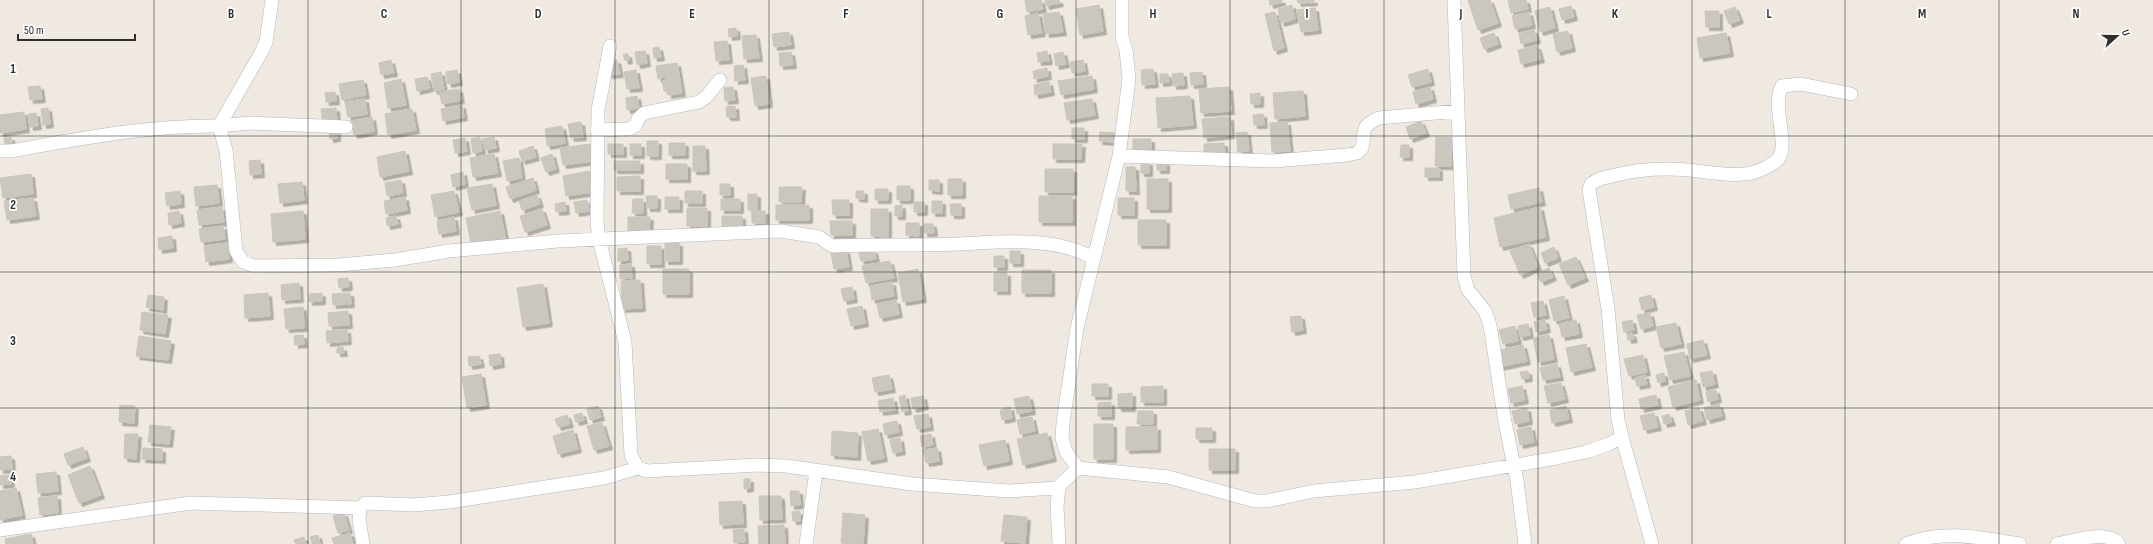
<svg xmlns="http://www.w3.org/2000/svg" width="2153" height="544" font-family="'Sofia Sans Condensed',sans-serif">
<style>
.building{fill:#cbc7bf;stroke:#cbc5ba;filter:url(#shadow)}
.lines{fill:none;stroke-linecap:round;stroke-linejoin:round}
.street-casing{stroke:#b4b7c1;stroke-width:14}
.street{stroke:#fff;stroke-width:13}
.grid{fill:none;stroke:#2e2e2e;stroke-width:1;stroke-opacity:0.55}
.grid-label{font-size:13px;text-anchor:middle;font-weight:bold;fill:#2e2e2e;stroke:#fff;stroke-width:3.5;stroke-linejoin:round;paint-order:stroke}
</style>
<defs>
<filter id="shadow"><feDropShadow dx="3.5" dy="3.5" stdDeviation="0" flood-color="#0004"/></filter>
</defs>
<rect width="100%" height="100%" fill="#efe9e1"/>
<path class="building" d="M1025,0h16l2,9 -16,3z
M1045,0h14l1,3 -14,3z
M1269,0h13v2l-12,3z
M1297,0h17v2l-16,1z
M1468,0h22l8,23 -20,7z
M1508,0h18l2,9 -17,4z
M1099,5l4,26 -23,4 -4,-26z
M1292,5l3,14 -14,4 -3,-14z
M1571,6l3,11 -12,3 -3,-11z
M1550,7l5,21 -15,4 -5,-21z
M1735,7l5,13 -11,4 -5,-13z
M1315,8l3,22 -17,2 -4,-22z
M1705,11h14v16h-13z
M1059,12l4,20 -17,2 -3,-20z
M1275,12l9,36 -10,3 -9,-37z
M1529,12l3,13 -17,4 -3,-13z
M1038,13l4,20 -14,2 -3,-19z
M736,28l1,8 -8,1 -1,-8z
M1534,30l3,10 -16,4 -2,-10z
M1568,31l4,17 -15,4 -4,-18z
M789,32l2,13 -17,2 -2,-13z
M1494,33l4,11 -14,5 -4,-11z
M1726,33l4,20 -30,5 -3,-20z
M756,35l3,23 -15,1 -2,-23z
M727,41l2,19 -13,1 -2,-19z
M1537,46l4,13 -20,5 -3,-14z
M659,47l2,10 -7,1 -1,-10z
M645,51l2,12 -10,2 -2,-13z
M1047,51l2,10 -11,1 -1,-9z
M791,52l2,13 -13,1 -1,-13z
M1063,52l3,12 -10,2 -2,-12z
M623,54h5l1,6 -4,1z
M391,60l3,13 -13,2 -2,-12z
M617,60l3,14 -11,1 -2,-13z
M1083,60l2,11 -13,2 -2,-11z
M677,63l5,30 -14,2v-4h-4l-2,-10 4,-1 -1,-3 -7,2 -2,-13z
M743,65l2,15 -10,1 -1,-15z
M1047,68l1,8 -14,3 -1,-8z
M1153,69l2,15 -13,1 -1,-15z
M1428,69l3,13 -19,5 -4,-12z
M457,70l2,12 -11,2 -2,-12z
M636,70l3,18 -12,1 -3,-17z
M441,72l3,17 -10,2 -3,-17z
M1202,72l1,12 -12,1 -1,-12z
M1183,73l1,12 -11,1 -1,-12z
M1160,74h8l1,8 -9,1z
M766,76l3,28 -14,2 -4,-28z
M1092,76l2,13 -33,6 -3,-14z
M427,77l3,11 -13,3 -2,-12z
M401,79l5,26 -18,3 -4,-25z
M363,80l3,15 -24,5 -3,-16z
M1049,82l2,10 -16,3 -1,-10z
M40,86l2,13 -12,1 -2,-13z
M733,87l2,13 -10,1 -1,-13z
M1229,87l2,24 -30,2 -2,-24z
M1430,87l3,12 -17,5 -3,-12z
M459,89l2,11 -19,4 -3,-12z
M1303,91l2,25 -30,3 -2,-26z
M335,92l1,9 -10,1 -1,-9z
M1260,93v11h-9l-1,-10z
M637,96l2,12 -12,2 -1,-12z
M1190,96l3,29 -35,3 -2,-30z
M365,99l2,15 -19,3 -3,-15z
M1092,99l3,16 -28,5 -3,-17z
M462,105l2,12 -21,4 -2,-12z
M735,106l1,11h-9l-1,-10z
M48,108l2,16 -7,1 -2,-16z
M336,108l1,15 -14,1 -2,-15z
M412,109l4,21 -28,5 -3,-21z
M24,112l2,17 -26,4v-18z
M36,113l2,13 -8,1 -2,-13z
M1263,114l1,11h-10l-1,-10z
M372,117l2,14 -20,4 -3,-14z
M1230,117l1,18 -27,3 -2,-19z
M1421,121l5,12 -16,6 -4,-12z
M581,122l2,15 -12,1 -3,-14z
M1287,122l3,29 -18,1 -2,-29z
M562,126l3,17 -18,3 -2,-17z
M1072,128h12v11h-12z
M337,131v7l-7,1 -1,-7z
M1100,132l16,1 -1,9 -16,-1z
M1247,132l2,19 -11,1 -2,-19z
M11,137l1,7 -7,1 -1,-7z
M480,137l2,14 -9,2 -2,-14z
M494,137l2,11 -11,2 -3,-11z
M1436,137l16,1 -1,28h-16z
M465,138l2,13 -12,2 -2,-13z
M1133,139h18v10h-18z
M647,141h11v15h-11z
M669,143h16v12h-16z
M1224,143l1,12 -21,2v-13z
M590,144l3,17 -30,4 -3,-17z
M608,144h15v10h-15z
M630,144h11v11h-11z
M1053,144h29l-1,15h-28z
M1401,145h8v12h-9z
M533,146l3,11 -14,4 -3,-10z
M693,146h12l1,25h-13z
M405,151l4,20 -29,6 -3,-20z
M494,154l4,19 -25,4 -3,-19z
M552,154l4,15 -10,3 -5,-14z
M519,158l3,20 -15,3 -4,-20z
M260,160l1,14 -11,1 -1,-14z
M614,161h26v9h-26z
M1141,162h8v11h-8z
M1157,162h9v8h-9z
M666,164h21v15h-21z
M1126,167h9l1,24h-10z
M1425,168h14v9h-14z
M1045,169h28v23h-28z
M589,171l4,21 -27,4 -3,-20z
M463,172l2,12 -12,3 -2,-12z
M31,174l2,20 -30,4 -3,-20z
M640,176v15h-23v-14z
M533,178l3,12 -26,9 -4,-12z
M948,179h14v16h-14z
M1147,179h21v30h-21z
M401,180l2,13 -16,3 -2,-13z
M929,180h10v11l-10,-1z
M302,182l2,18 -24,3 -2,-19z
M492,184l4,21 -24,5 -5,-22z
M720,184h10v11h-10z
M217,185l2,18 -23,3 -2,-19z
M897,186h13v14h-13z
M779,187h23l-1,15h-22z
M1539,188l3,14 -31,7 -3,-14z
M875,189h13v11h-13z
M180,191l1,13 -14,2 -2,-13z
M454,191l5,21 -24,5 -4,-22z
M685,191h17v12h-17z
M856,191h8v8l-8,-1z
M748,194h9v16h-9z
M537,195l3,9 -18,6 -3,-9z
M646,196h11v12h-10z
M1039,196h33v26h-33z
M405,197l2,13 -21,4 -2,-13z
M665,197h14v12h-14z
M33,198l3,18 -29,4 -3,-19z
M1118,198h16v17h-16z
M633,199h10v14h-11z
M721,199h19v11h-19z
M587,200l2,11 -13,2 -2,-11z
M832,200h17v15h-16z
M932,201h10v12h-10z
M565,202l1,9 -10,1 -1,-8z
M914,202h10v10h-10z
M950,204h11v11h-10z
M776,205h33v15h-33z
M902,205v11h-7v-10z
M222,207l2,15 -25,3 -2,-15z
M1540,207l6,30 -46,10 -6,-29z
M687,208h20v18h-20z
M542,209l5,16 -22,7 -5,-16z
M871,209h17v28l-17,-1z
M179,211l2,12 -12,2 -1,-12z
M303,211l2,28 -32,3 -2,-28z
M500,211l6,30 -34,7 -6,-30z
M752,211h13v12h-13z
M396,216l2,8 -11,2 -1,-8z
M722,216h20v16h-20z
M454,217l2,14 -17,3 -2,-13z
M628,217h22l-1,15h-21z
M1138,220h28v25h-28z
M830,221h22v14h-21z
M906,223h13v13l-13,-1z
M924,224h9l1,9h-10z
M223,226l2,13 -24,3 -2,-13z
M172,236l1,12 -14,2 -1,-12z
M227,243l2,16 -23,3 -2,-16z
M665,243h14v18h-14z
M1529,244l9,23 -18,8 -10,-24z
M647,246h14v18h-14z
M1554,247l4,11 -13,5 -4,-10z
M627,248l1,12 -10,1v-12z
M846,250l3,17 -15,2 -3,-16z
M874,250l2,9 -15,2 -2,-8z
M1010,251h10v12h-10z
M994,256h10v11h-10z
M1576,257l9,21 -17,7 -9,-21z
M890,261l4,17 -28,5 -4,-17z
M631,264l1,14 -12,1v-14z
M1549,268l4,9 -12,5 -4,-9z
M663,269h26v25h-26z
M918,269l5,30 -20,3 -5,-29z
M1022,270h29v23h-29z
M994,273h13v18h-13z
M348,278l1,9 -10,1 -1,-9z
M640,280l2,28 -20,1 -1,-28z
M892,282l2,14 -22,4 -2,-14z
M299,283l1,16 -18,1 -1,-15z
M543,284l6,39 -26,4 -6,-39z
M852,287l2,12 -10,2 -3,-12z
M268,293l2,23 -25,2 -1,-23z
M322,293v8l-13,1v-8z
M350,293l1,11 -18,1 -1,-11z
M148,295l16,2 -1,13 -17,-3z
M1651,295l3,12 -12,3 -3,-12z
M1564,296l5,22 -15,3 -5,-21z
M896,300l3,14 -19,4 -3,-14z
M1543,301l3,14 -12,2 -3,-14z
M862,306l3,17 -14,3 -4,-17z
M303,307l1,21 -18,1 -2,-20z
M348,311l1,14 -20,1 -1,-13z
M142,312l26,3 -3,19 -25,-4z
M1650,313l3,13 -12,3 -4,-14z
M1301,316l2,14 -11,2 -2,-15z
M1545,320l2,9 -11,3 -2,-10z
M1576,320l3,14 -17,3 -3,-13z
M1632,320l2,10 -10,2 -2,-10z
M1676,323l5,21 -20,4 -5,-21z
M1528,324l2,11 -10,2 -2,-11z
M1515,326l3,15 -15,3 -4,-14z
M347,330l1,11 -21,2 -1,-12z
M1632,333l2,6 -6,1 -1,-6z
M303,335l1,9 -9,1 -1,-9z
M1549,335l5,24 -16,3 -5,-24z
M139,336l32,5 -3,19 -32,-4z
M1703,340l4,15 -17,4 -3,-15z
M1586,344l6,23 -21,5 -5,-24z
M1523,345l4,16 -28,6 -3,-16z
M343,347l1,6h-7v-5z
M1684,352l6,24 -20,4 -6,-24z
M500,354l1,10 -11,2 -1,-11z
M1643,355l4,17 -18,4 -5,-17z
M479,356l2,8 -12,2 -1,-9z
M1557,364l3,13 -17,3 -3,-12z
M1528,371l1,7 -7,1 -2,-7z
M1712,371l3,13 -12,3 -3,-14z
M1664,373l1,8 -7,2 -2,-8z
M481,374l5,31 -19,3 -5,-31z
M889,375l3,14 -17,3 -3,-14z
M1645,375l2,9 -10,2 -2,-8z
M1696,380l4,20 -27,7 -5,-20z
M1561,383l4,16 -17,4 -4,-17z
M1092,384h16v12h-16z
M1163,386v16h-22v-15z
M1522,386l3,14 -14,3 -3,-14z
M1716,390l2,9 -10,3 -2,-10z
M1132,393v15h-14v-14z
M905,395l3,16 -6,1 -3,-15z
M1656,395l2,10 -17,4 -2,-10z
M923,396l2,10 -12,3 -2,-11z
M1029,396l3,15 -15,3 -3,-15z
M893,398l2,12 -15,2 -2,-11z
M1111,402v14h-13v-13z
M1719,404l3,12 -15,4 -3,-12z
M120,405l15,1 -1,17 -15,-1z
M598,406l3,11 -11,3 -3,-11z
M1566,406l3,13 -17,4 -2,-13z
M1010,407l2,11 -10,2 -2,-10z
M1527,408l2,13 -14,3 -3,-13z
M1699,408l4,13 -15,4 -3,-14z
M1138,411h15v13h-16z
M582,413l2,7 -8,2 -2,-7z
M1654,413l4,14 -14,3 -4,-14z
M928,414l2,13 -13,2 -3,-13z
M1669,414l3,8 -8,2 -2,-8z
M567,415l3,9 -12,3 -3,-8z
M1032,417l3,14 -15,3 -3,-14z
M897,421l2,11 -14,3 -2,-11z
M602,423l7,23 -15,4 -7,-24z
M1094,424h19v35h-19z
M150,425l21,2 -2,17 -21,-2z
M1126,427h31v22l-31,1z
M1531,427l3,15 -14,3 -3,-15z
M1196,428h16v11h-16z
M878,429l6,29 -16,3 -6,-29z
M573,430l5,19 -20,5 -5,-18z
M832,431l26,2 -1,24 -26,-2z
M1047,433l6,25 -30,7 -6,-26z
M125,434h13l-2,25 -12,-1z
M931,434l2,11 -11,2 -2,-11z
M900,438l2,13 -9,2 -3,-13z
M1005,440l4,21 -25,5 -5,-21z
M83,447l4,11 -19,7 -4,-11z
M143,448l19,1v11l-20,-1z
M937,448l2,13 -13,2 -3,-13z
M1209,449h26v21h-26z
M11,456l1,13 -12,1v-13z
M90,466l11,29 -22,8 -11,-28z
M56,472l2,19 -20,2 -2,-19z
M10,475l1,9 -11,1v-9z
M744,479h6v9l-6,1z
M16,488l6,27 -22,5v-29z
M790,491h9l1,14 -9,1z
M57,496l1,17 -18,2 -2,-17z
M759,496h22l1,23 -22,1z
M742,501l1,23 -23,1 -1,-23z
M800,511v10h-7l-1,-9z
M344,513l5,17 -11,3 -5,-17z
M843,513l22,2 -2,29 -22,-1z
M1004,515l23,2 -2,26 -24,-2z
M784,525l1,19h-26l-1,-18z
M744,529l1,13 -11,1 -1,-13z
M350,533l3,11h-19l-2,-6z
M31,534l2,10h-27l-1,-5z
M318,535l2,9h-8l-2,-7z
M304,537l2,7h-10l-2,-4z"/>
<g class="lines">
<defs>
<path id="street" d="M1122,0v37l4,13 3,29 -10,77 -42,172 -14,95 -1,15 4,14 12,16 90,9 87,24h12l47,-10 101,-9 142,-24 29,-6 23,-8 13,-7 -4,-17 -10,-111 -19,-119 2,-6c7,-6 16,-7 25,-9 23,-6 49,-7 73,-5 18,2 37,6 55,4 9,0 29,-8 35,-16 10,-15 -8,-53 3,-72l19,-2 50,10
M1454,0l10,276 4,14 17,21 5,14 15,97 12,59 8,63
M610,46l-12,64 -1,113 2,16 26,103 6,113 7,13 9,3 111,-6 28,1 126,18 97,7 48,-3 21,-20
M219,126l43,-75 4,-9 6,-42
M219,126l30,-3 97,4
M597,130l32,-1 7,-4 2,-6 6,-6 55,-11 7,-5 14,-17
M0,151h10c69,-12 138,-26 209,-25l7,24 10,101 7,11 11,4 84,-1 57,-5 54,-9 109,-10 222,-10 39,6 13,9c41,-2 83,0 125,-2 45,-2 96,-8 137,14
M1119,156l154,5 74,-6 10,-2 5,-5c4,-18 -3,-21 17,-30l79,-7
M1622,437l30,107
M0,530l191,-27 169,5
M363,544l-4,-25 1,-11 5,-5 48,2 36,-3 155,-24 34,-10
M806,544l10,-73
M1059,544l-2,-38 2,-20
M1906,544c36,-15 76,-6 114,0
M2057,544c16,-3 51,-15 62,0"/>
</defs>
<use href="#street" class="street-casing"/>
<use href="#street" class="street"/>
</g>
<path class="grid" d="M154,0v544M308,0v544M461,0v544M615,0v544M769,0v544M923,0v544M1076,0v544M1230,0v544M1384,0v544M1538,0v544M1692,0v544M1845,0v544M1999,0v544M0,136h2153M0,272h2153M0,408h2153"/>
<g class="grid-label">
<text x="231" y="18">B</text>
<text x="384" y="18">C</text>
<text x="538" y="18">D</text>
<text x="692" y="18">E</text>
<text x="846" y="18">F</text>
<text x="1000" y="18">G</text>
<text x="1153" y="18">H</text>
<text x="1307" y="18">I</text>
<text x="1461" y="18">J</text>
<text x="1615" y="18">K</text>
<text x="1769" y="18">L</text>
<text x="1922" y="18">M</text>
<text x="2076" y="18">N</text>
<text x="13" y="73">1</text>
<text x="13" y="209">2</text>
<text x="13" y="345">3</text>
<text x="13" y="481">4</text>
</g>
<g transform="translate(2117 36) rotate(69)" stroke="#ffffff" stroke-width="3" paint-order="stroke">
<path d="M0-3L7 15L0 10L-7 15Z" fill="#2e2e2e"/>
<text y="-6" font-size="11" font-weight="bold" text-anchor="middle" fill="#2e2e2e">U</text>
</g>
<path d="M18 34v6h117v-6" fill="none" stroke="#2e2e2e" stroke-width="2"/>
<text x="24" y="34" font-size="12" fill="#2e2e2e" stroke="#ffffff" stroke-width="3" paint-order="stroke">50 m</text>
</svg>
